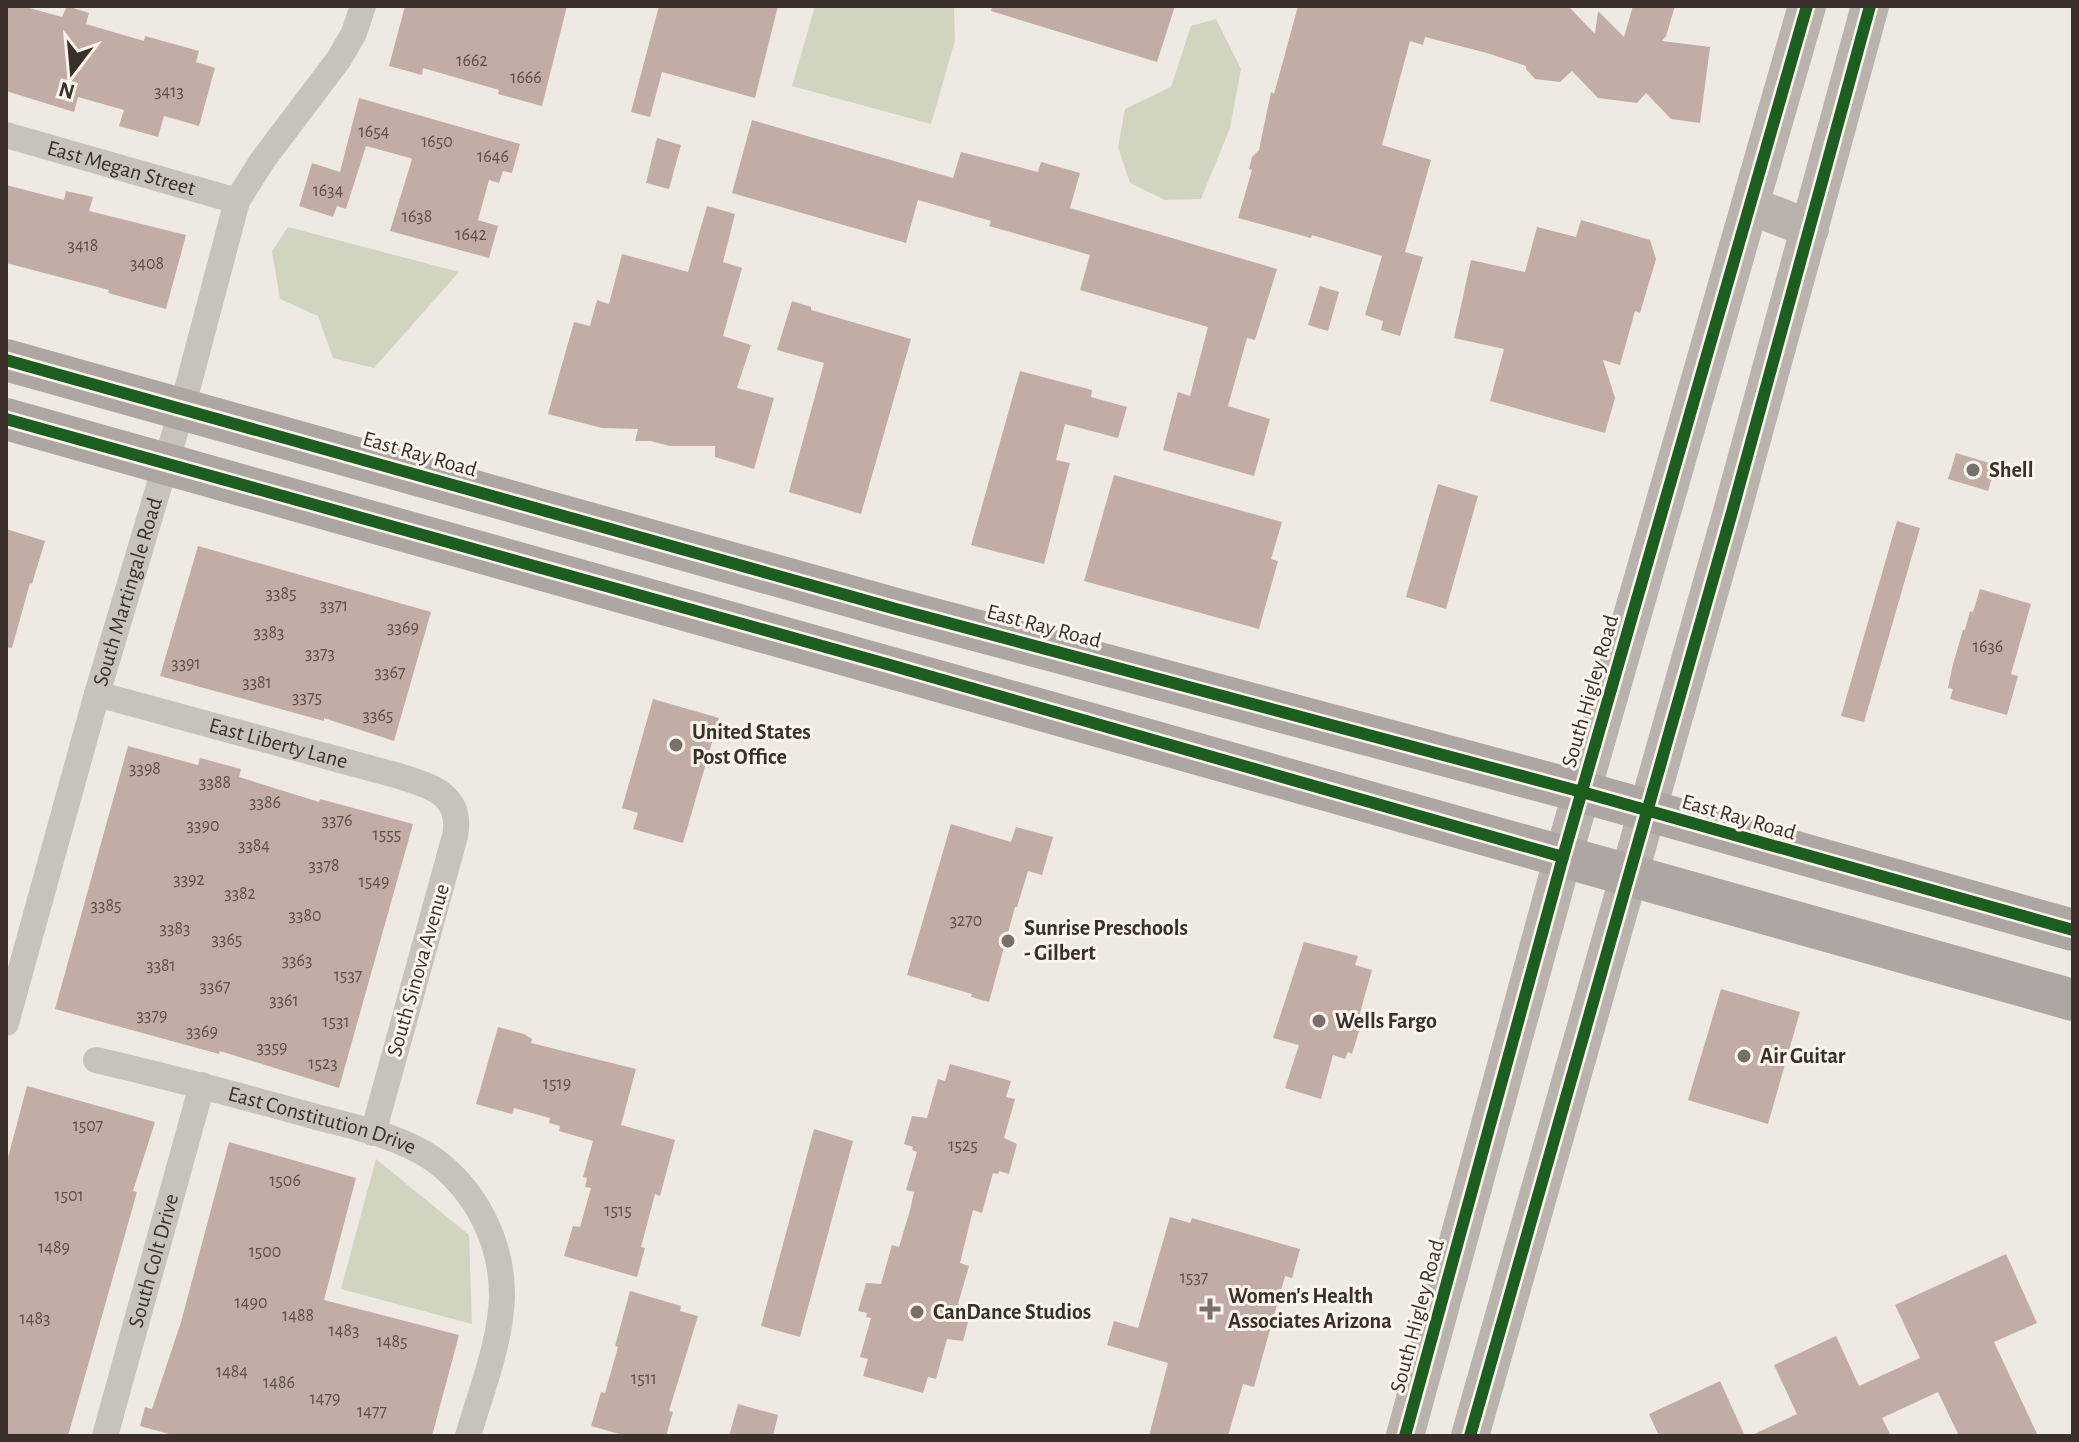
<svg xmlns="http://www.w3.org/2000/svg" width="2079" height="1442" font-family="'Alegreya Sans',sans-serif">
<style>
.green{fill:#d1d4be}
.building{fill:#c2ada6}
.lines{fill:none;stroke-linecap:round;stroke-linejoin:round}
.minor{stroke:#c8c2bd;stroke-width:26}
.secondary{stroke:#b9b2ad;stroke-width:38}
.primary{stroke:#ada6a2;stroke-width:42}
.cycleway-casing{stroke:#faf4ed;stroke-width:17}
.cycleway{stroke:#1b5e20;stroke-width:12}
.poi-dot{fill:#79706b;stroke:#faf4ed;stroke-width:3}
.labels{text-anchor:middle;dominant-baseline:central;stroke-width:6;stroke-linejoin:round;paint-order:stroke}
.number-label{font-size:18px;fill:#5c4e49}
.street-label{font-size:22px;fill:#3a2f2a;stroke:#faf4ed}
.poi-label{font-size:22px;font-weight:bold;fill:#3a2f2a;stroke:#faf4ed;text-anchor:start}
</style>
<rect width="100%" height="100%" fill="#efe9e4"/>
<path class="green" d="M815,6h139l1,34 -24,84 -139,-38z
M1216,19l25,50 -11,59 -29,71 -36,1 -35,-17 -12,-36 7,-38 46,-22 20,-61z
M288,227l171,45 -85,96 -41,-10 -15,-42 -38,-17 -8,-48z
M376,1159l93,76 3,89 -131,-35z"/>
<path class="building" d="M6,6h16l40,11 5,-11 22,7 -3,11 58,17 1,-5 54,15 -3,11 19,6 -16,58 -35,-10 -6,21 -39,-11 5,-16 -46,-13 -4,15 -68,-21z
M405,6h162l-25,100 -44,-12 1,-4 -76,-22 -1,7 -33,-9z
M659,6h119l-23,92 -93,-26 -12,45 -19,-5z
M992,6h183l-18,56 -166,-51z
M1298,6h270l27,28 3,-23 26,26 9,-31h42l-9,30 -4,5 48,6 -10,76 -29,-4 -25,-26 -9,10 -39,-5 -26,-27 -12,11 -25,-3 -9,-10v-3l-39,-13 -62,-16 -2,8 -13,-4 -28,104 49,15 -26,92 18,5 -23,79 -19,-6 2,-9 -18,-6 17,-59 -70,-21 -1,3 -73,-20 14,-48 -3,-1 3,-12 7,-7 12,-58 3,2z
M359,98l161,46 -8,29 -9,-2 -4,12 -10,-3 -11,40 20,6 -9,32 -99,-27 22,-72 -2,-1 -44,-12 -20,63 -9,-3 -4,11 -34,-11 13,-43 28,9z
M752,120l201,58 8,-26 77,20 3,-10 39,11 -10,35 207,61 -22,71 -8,-2 -19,68 42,13 -16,57 -91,-26 15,-58 12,4 18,-69 -128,-37 10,-35 -101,-29 2,-5 -73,-21 -12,43 -174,-50z
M657,138l24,7 -12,44 -23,-6z
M6,185l58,15 2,-9 27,6 -4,14 97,24 -20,74 -58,-16 1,-3 -103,-27z
M707,206l28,8 -12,48 19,6 -19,68 28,9 -14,43 37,10 -20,71 -39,-12v-11h-45l-20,-5h-15l3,-12 -36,-1 -54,-14 26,-92 16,4 7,-26 12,4 13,-50 66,18z
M1581,220l69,20 6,19 -16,54 -5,-2 -15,54 -17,-5 12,38 -10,35 -115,-32 14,-52 -50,-11 17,-78 54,12 12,-45 39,10z
M1320,286l19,6 -11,39 -20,-6z
M792,301l19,6v3l100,29 -50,175 -72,-22 35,-129 -47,-13z
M1020,371l72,19 -1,7 36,10 -9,31 -53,-14 -9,36 14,3 -26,101 -73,-19z
M1956,453l40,12 -8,26 -40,-12z
M1114,475l168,47 -11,37 7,2 -19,68 -175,-48z
M1438,484l40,12 -32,113 -40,-12z
M1897,521l23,7 -56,194 -23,-6z
M6,529l39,12 -13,43 -2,-1 -18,65 -6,-1z
M198,546l233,66 -37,129 -70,-23v3l-164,-45z
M1980,589l51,15 -20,70 7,2 -11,39 -57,-16 3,-10 -5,-1 5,-24 10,-34h2l5,-19 3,1z
M653,699l66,19 -36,125 -50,-14 5,-16 -16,-5z
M128,746l70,19 2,-7 41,11 -2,8 80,25 1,-3 93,25 -74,264 -119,-37 -1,3 -164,-45z
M951,824l60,18 5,-15 37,10 -11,38 -14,-4 -11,36h-2l-26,95 -18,-5 1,-3 -65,-19z
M1304,942l54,14 -3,9 17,5 -14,50 4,1 -10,33 -4,-2 -3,7 -12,-4 -12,44 -36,-11 14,-43 -26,-7z
M1721,989l79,23 -32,112 -80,-24z
M498,1027l26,7 8,5 -1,4 105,26 -15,56 54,15 -15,56 -5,-2 -14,53 4,1 -8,29 -73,-21 9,-30 7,1 11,-39 -6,-1 2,-9 -4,-1 10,-36 -34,-10 1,-5 -11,-3 1,-5 -36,-10 -2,6 -36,-10z
M950,1064l61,17 -5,16 9,2 -11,39 13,6 -8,30 -10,-3 -1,3 -5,-1 -11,40 -9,-3 -13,53 9,3 -11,38 13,7 -8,30 -16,-2 -11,40 -8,-2 -5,16 -60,-17 5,-17 -8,-2 11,-39 -5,-1 1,-4 -9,-2 8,-28 15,1 11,-39 7,2 11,-37 4,-18 -8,-2 11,-38 -5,-2 1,-3 -9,-3 8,-28 15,2 11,-39 7,2z
M27,1086l128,36 -22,69 4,1 -69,244h-62v-271z
M814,1129l39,12 -53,196 -39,-11z
M229,1142l127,36 -32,122 135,35 -27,101h-256l-36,-10 5,-19 7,2 29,-87z
M1170,1217l20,6 2,-5 108,31 -8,29 -7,-2 -31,111 -11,-3 -15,52h-79l19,-73 -61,-18 7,-24 24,7z
M2006,1254l31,69 -43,19 44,94h-79l-21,-44 -56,26 9,18h-141l47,-22 -23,-49 62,-29 23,50 61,-28 -25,-53z
M630,1291l51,15 -1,5 18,5 -29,95 4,1 -7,24h-40l-35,-10 10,-34 4,1 13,-46 -3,-1z
M1720,1381l25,55h-86l-10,-22z
M738,1404l40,11 -5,21h-44z"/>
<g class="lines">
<g class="minor">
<path id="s1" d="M6,135l231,66"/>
<path id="s2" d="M97,694l302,82c31,10 64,18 56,60l-82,297"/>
<path id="s3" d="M6,1023l91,-329 85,-285 55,-208 25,-40 77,-102 15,-26 9,-27"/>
<path id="s4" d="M96,1060c73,17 145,36 217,56 40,11 85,19 120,43 43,31 69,83 69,136 -1,47 -21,96 -34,141"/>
<path id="s5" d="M105,1436l97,-351"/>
</g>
<path class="secondary" d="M1752,206l58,23
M1405,1436l158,-579 244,-851
M1470,1436l262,-924 138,-506"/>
<path class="primary" d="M6,360l890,249 686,183 491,138
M6,419l2067,581"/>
<defs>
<path id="cycleway" d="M6,360l890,249 686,183 491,138
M6,419l877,244 680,194
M1405,1436l158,-579 244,-851
M1470,1436l262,-924 138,-506"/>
</defs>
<use href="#cycleway" class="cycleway-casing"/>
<use href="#cycleway" class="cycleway"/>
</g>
<g class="poi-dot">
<circle cx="1973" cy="470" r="8"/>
<circle cx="676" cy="745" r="8"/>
<circle cx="1008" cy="941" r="8"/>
<circle cx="1319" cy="1021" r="8"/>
<circle cx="1744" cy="1056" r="8"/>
<path d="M1206 1297h8v8h8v8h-8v8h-8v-8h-8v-8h8z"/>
<circle cx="917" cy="1312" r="8"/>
</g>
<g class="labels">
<g class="number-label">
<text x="472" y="61">1662</text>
<text x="526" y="78">1666</text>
<text x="169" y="92">3413</text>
<text x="374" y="132">1654</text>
<text x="437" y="142">1650</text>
<text x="493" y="157">1646</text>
<text x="328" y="191">1634</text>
<text x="417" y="217">1638</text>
<text x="471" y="235">1642</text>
<text x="83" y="246">3418</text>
<text x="147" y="264">3408</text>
<text x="281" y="594">3385</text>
<text x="334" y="606">3371</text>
<text x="403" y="628">3369</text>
<text x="269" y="633">3383</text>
<text x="1988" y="647">1636</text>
<text x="320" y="654">3373</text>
<text x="186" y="664">3391</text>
<text x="390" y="673">3367</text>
<text x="257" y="683">3381</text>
<text x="307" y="698">3375</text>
<text x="378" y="716">3365</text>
<text x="145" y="769">3398</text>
<text x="215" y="783">3388</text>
<text x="265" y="803">3386</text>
<text x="337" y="821">3376</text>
<text x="203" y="826">3390</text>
<text x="387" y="835">1555</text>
<text x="254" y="846">3384</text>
<text x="324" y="866">3378</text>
<text x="189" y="880">3392</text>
<text x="374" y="882">1549</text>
<text x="240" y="894">3382</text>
<text x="106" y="906">3385</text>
<text x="305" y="916">3380</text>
<text x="966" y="921">3270</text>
<text x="175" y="929">3383</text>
<text x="227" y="940">3365</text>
<text x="297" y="961">3363</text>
<text x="161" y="966">3381</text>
<text x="348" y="976">1537</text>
<text x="215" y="987">3367</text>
<text x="284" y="1001">3361</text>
<text x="152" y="1016">3379</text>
<text x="336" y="1022">1531</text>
<text x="202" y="1032">3369</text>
<text x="272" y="1048">3359</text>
<text x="323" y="1064">1523</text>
<text x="557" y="1084">1519</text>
<text x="88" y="1126">1507</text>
<text x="963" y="1146">1525</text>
<text x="285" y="1181">1506</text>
<text x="69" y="1196">1501</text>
<text x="618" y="1211">1515</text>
<text x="54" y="1248">1489</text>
<text x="265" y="1252">1500</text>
<text x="1194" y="1278">1537</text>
<text x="251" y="1303">1490</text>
<text x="298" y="1316">1488</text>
<text x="35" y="1319">1483</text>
<text x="344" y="1331">1483</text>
<text x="392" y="1342">1485</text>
<text x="232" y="1372">1484</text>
<text x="644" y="1379">1511</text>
<text x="279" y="1383">1486</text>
<text x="325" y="1399">1479</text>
<text x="372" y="1412">1477</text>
</g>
<g class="street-label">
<text stroke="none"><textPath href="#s1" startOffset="120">East Megan Street</textPath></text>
<text transform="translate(420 454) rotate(16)">East Ray Road</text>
<text stroke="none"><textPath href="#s3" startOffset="448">South Martingale Road</textPath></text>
<text transform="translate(1044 626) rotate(15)">East Ray Road</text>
<text transform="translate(1590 691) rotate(-74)">South Higley Road</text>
<text stroke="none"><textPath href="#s2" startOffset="188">East Liberty Lane</textPath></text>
<text transform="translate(1739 817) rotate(16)">East Ray Road</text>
<text transform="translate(418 970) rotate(-74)">South Sinova Avenue</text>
<text stroke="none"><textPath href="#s4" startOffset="234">East Constitution Drive</textPath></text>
<text stroke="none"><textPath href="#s5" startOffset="182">South Colt Drive</textPath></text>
<text transform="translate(1417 1316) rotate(-75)">South Higley Road</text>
</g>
<g class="poi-label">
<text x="1989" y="470">Shell</text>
<text x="692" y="732">United States<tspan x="692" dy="25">Post Office</tspan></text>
<text x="1024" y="928">Sunrise Preschools<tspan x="1024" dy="25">- Gilbert</tspan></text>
<text x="1335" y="1021">Wells Fargo</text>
<text x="1760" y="1056">Air Guitar</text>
<text x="1228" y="1296">Women's Health<tspan x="1228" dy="25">Associates Arizona</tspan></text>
<text x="933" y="1312">CanDance Studios</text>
</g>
</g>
<rect width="2079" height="1442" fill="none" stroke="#3a2f2a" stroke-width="16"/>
<g transform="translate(72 72) rotate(196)" stroke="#faf4ed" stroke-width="6" paint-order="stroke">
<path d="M0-6L14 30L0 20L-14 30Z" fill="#3a2f2a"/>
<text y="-12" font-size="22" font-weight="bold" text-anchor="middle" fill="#3a2f2a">N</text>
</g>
</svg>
